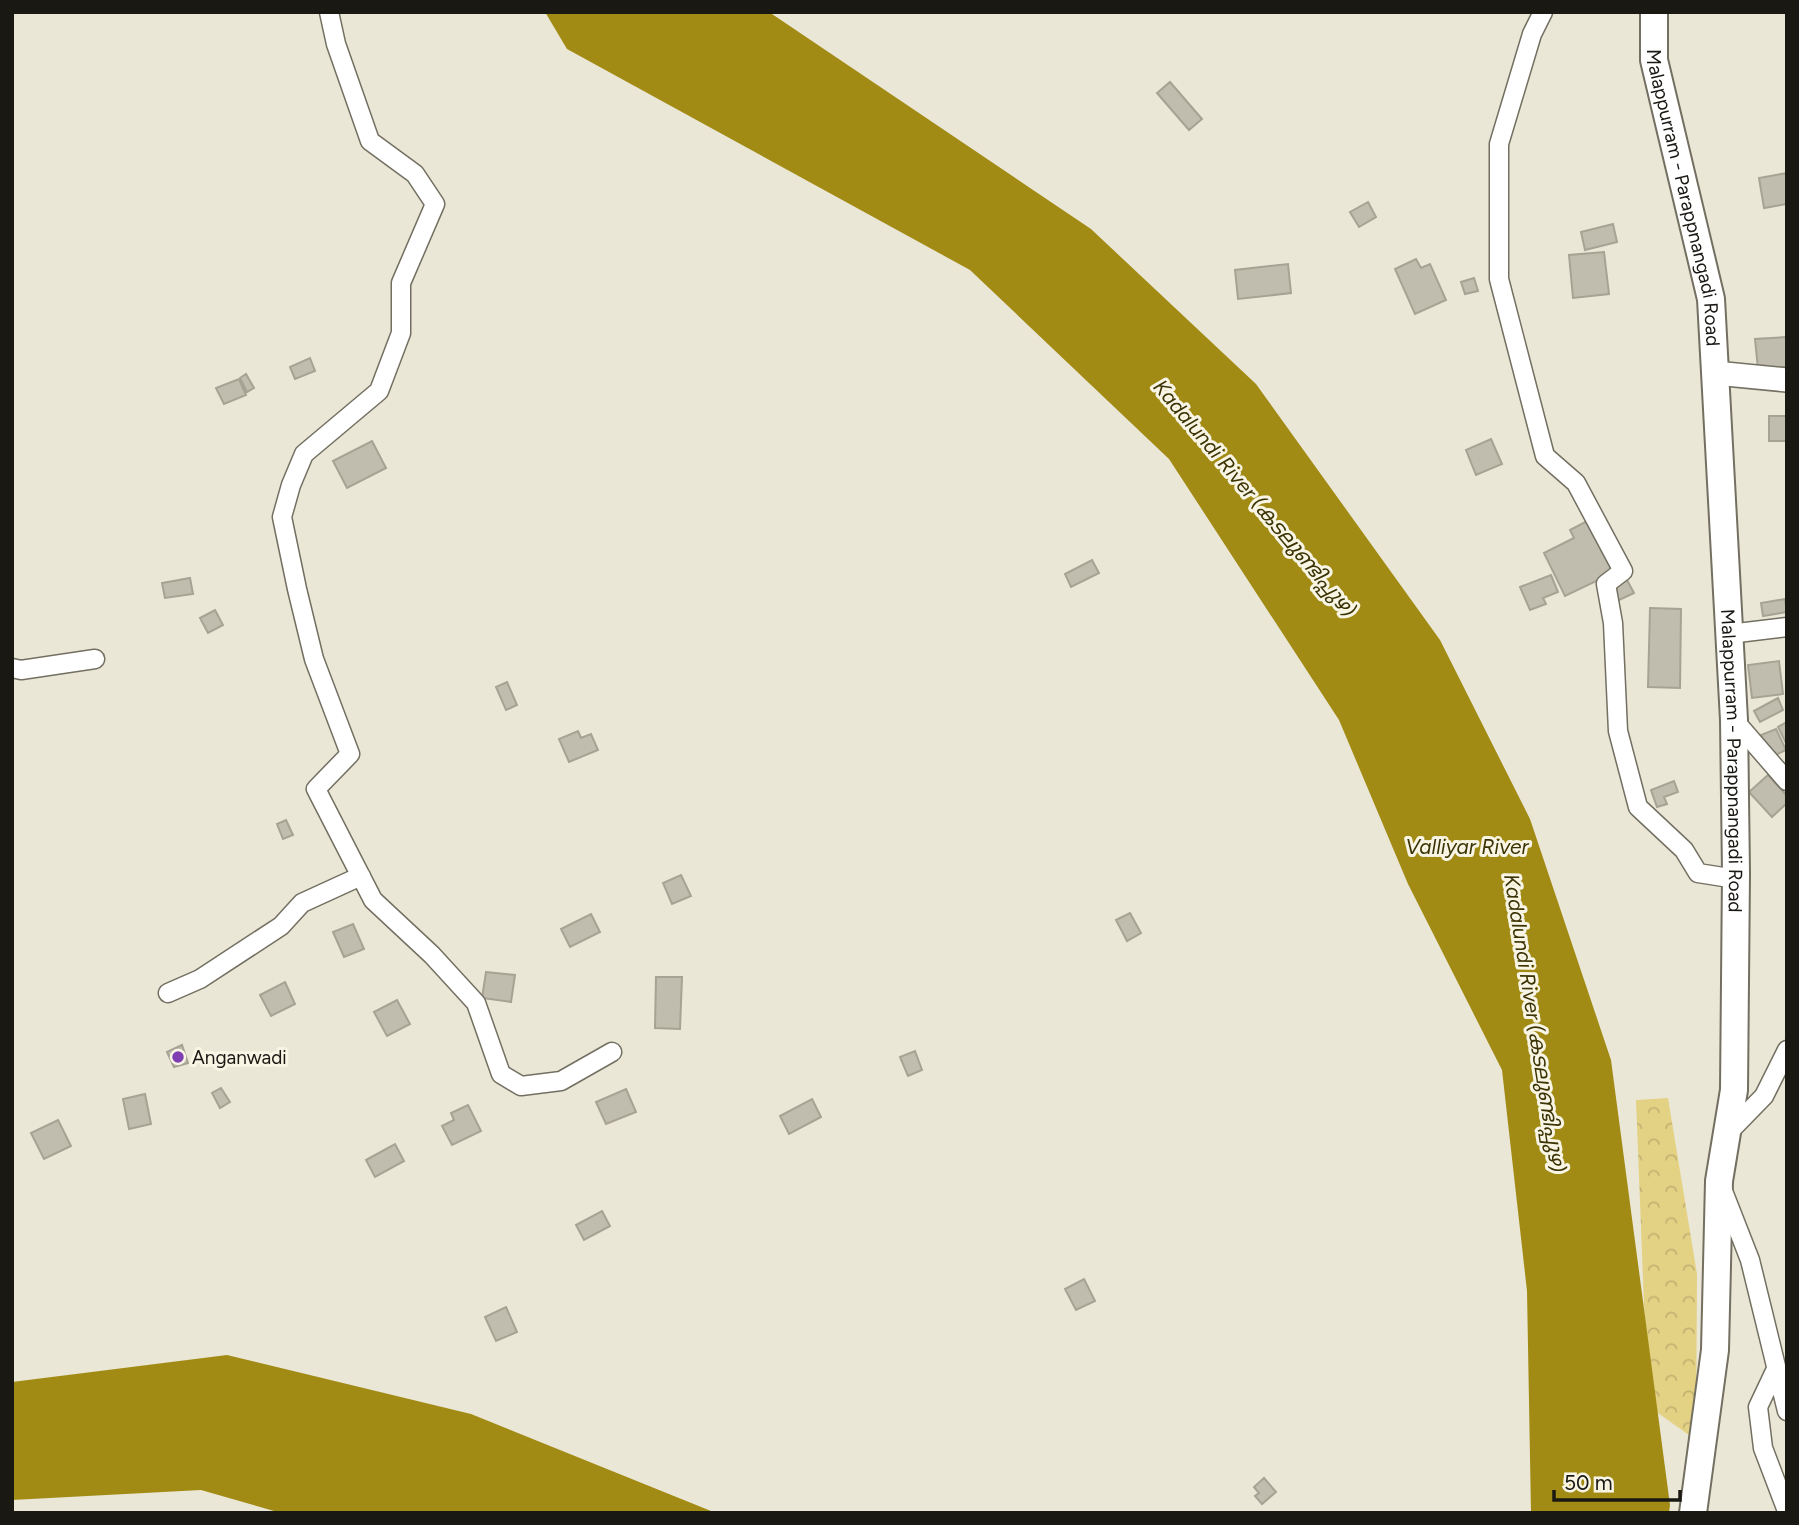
<svg xmlns="http://www.w3.org/2000/svg" width="1799" height="1525" font-family="Figtree,'Noto Sans Malayalam',sans-serif">
<style>
.park{fill:url(#park-crowns)}
.water{fill:#a28b14}
.building{fill:#c0bdae;stroke:#a6a394;stroke-width:2}
.lines{fill:none;stroke-linecap:round;stroke-linejoin:round}
.street-casing{stroke:#736f61;stroke-width:21}
.secondary-casing{stroke:#736f61;stroke-width:26}
.primary-casing{stroke:#736f61;stroke-width:30}
.street{stroke:#fff;stroke-width:18}
.secondary{stroke:#fff;stroke-width:23}
.primary{stroke:#fff;stroke-width:26}
.poi-dot{fill:#7e3db1;stroke:#f8f5e5;stroke-width:2.5}
.labels{text-anchor:middle;dominant-baseline:central;stroke-width:6;stroke-linejoin:round;paint-order:stroke}
.street-label{font-size:19px;fill:#1a1813;stroke:#f8f5e5}
.poi-label{font-size:19px;fill:#1a1813;stroke:#f8f5e5;text-anchor:start}
.water-label{font-size:21px;font-style:italic;fill:#3c3304;stroke:#f8f5e5}
</style>
<defs>
<pattern id="park-crowns" width="20" height="18" patternUnits="userSpaceOnUse" patternTransform="scale(1.75)"><rect width="20" height="18" fill="#e3d184"/><path d="M2 6a3 3 0 1 1 6 0M12 15a3 3 0 1 1 6 0" fill="none" stroke="#c2b371"/></pattern>
</defs>
<rect width="100%" height="100%" fill="#ebe7d7"/>
<path class="park" d="M1668,1098l29,176 -1,166 -48,-34 -12,-306z"/>
<path class="water" d="M545,12h224l322,217 165,155 184,256 90,179 81,241 59,445 -1,8h-138l-4,-222 -25,-221 -94,-186 -69,-164 -170,-261 -199,-189 -403,-221z
M227,1355l244,59 245,99h-435l-80,-23 -189,10v-118z"/>
<path class="building" d="M1170,82l32,37 -13,11 -32,-37z
M1787,173v31l-23,4 -5,-30z
M1368,202l8,15 -17,10 -9,-15z
M1613,224l4,18 -32,8 -4,-18z
M1604,252l5,42 -36,4 -4,-43z
M1416,259l5,9 9,-4 16,36 -31,14 -20,-45z
M1288,264l3,29 -53,6 -3,-29z
M1474,278l4,13 -13,3 -4,-12z
M1786,337l1,30 -29,2 -3,-30z
M310,358l5,13 -20,8 -5,-12z
M246,374l8,14 -7,4 -7,-14z
M239,379l7,16 -22,9 -8,-16z
M1769,416h18v25h-18z
M1491,439l11,25 -26,11 -10,-25z
M372,441l14,27 -39,20 -14,-27z
M1589,520l26,52 -50,24 -21,-43 30,-15 -4,-8z
M1092,560l7,13 -28,14 -6,-13z
M1551,575l7,17 -15,6 3,6 -16,6 -10,-23z
M190,578l3,16 -28,4 -3,-15z
M1627,580l7,13 -19,9 -6,-14z
M1785,599l2,13 -24,4 -2,-13z
M1650,608l31,1 -1,79 -32,-1z
M215,610l8,15 -15,8 -8,-15z
M1779,661l4,33 -31,4 -4,-33z
M507,682l10,23 -11,5 -10,-23z
M1778,698l5,12 -23,12 -6,-11z
M1787,722v23l-9,-18z
M1776,729l10,21 -15,7 -10,-22z
M578,731l3,7 10,-4 7,16 -29,12 -10,-23z
M1768,775l19,21v7l-15,14 -23,-25z
M1674,781l4,11 -14,5 3,7 -10,3 -6,-17z
M286,820l7,15 -10,4 -6,-15z
M681,875l10,21 -19,8 -9,-21z
M1130,913l11,20 -14,8 -11,-21z
M591,914l9,18 -30,15 -9,-18z
M353,924l11,25 -20,8 -11,-25z
M486,972l29,3 -4,27 -29,-4z
M656,977h26l-2,52 -25,-1z
M285,982l10,22 -24,12 -11,-21z
M397,1000l13,24 -23,12 -13,-24z
M182,1045l6,18 -14,4 -7,-15z
M915,1051l7,19 -14,6 -8,-19z
M221,1088l9,14 -10,6 -8,-15z
M626,1089l10,23 -30,12 -10,-22z
M145,1094l6,30 -22,5 -6,-30z
M812,1099l9,18 -32,17 -9,-18z
M468,1105l13,26 -29,14 -10,-19 12,-6 -3,-7z
M58,1120l13,26 -27,13 -13,-26z
M395,1144l9,17 -29,16 -9,-17z
M602,1211l8,15 -26,14 -8,-15z
M1084,1279l11,22 -19,9 -11,-21z
M506,1307l11,25 -21,9 -11,-24z
M1264,1478l12,14 -14,12 -7,-8 4,-3 -5,-6z"/>
<g class="lines">
<defs>
<path id="street" d="M329,12l7,32 34,97 45,33 20,30 -34,79v50l-22,58 -75,63 -13,31 -9,32 15,72 17,70 36,95 -34,35 57,111 59,55 44,48 25,71 20,12 40,-5 51,-29
M1543,12l-11,22 -33,110v135l46,177 31,27 47,88 -17,13 7,39 5,108 20,76 46,43 14,23 38,6
M1729,634l58,-7
M12,668l9,2 74,-11
M1734,720l53,61
M168,993l32,-14 81,-53 21,-23 59,-27
M1726,1135l38,-39 23,-46
M1723,1191l27,69 37,151
M1776,1369l-18,38 5,41 24,63"/>
<path id="secondary" d="M1715,373l72,7"/>
<g id="primary">
<path id="s1" d="M1654,12v48l57,239 23,421 2,153 -2,217 -15,91 -4,169 -22,163"/>
</g>
</defs>
<use href="#street" class="street-casing"/>
<use href="#secondary" class="secondary-casing"/>
<use href="#primary" class="primary-casing"/>
<use href="#street" class="street"/>
<use href="#secondary" class="secondary"/>
<use href="#primary" class="primary"/>
</g>
<circle class="poi-dot" cx="178" cy="1057" r="7"/>
<g class="labels">
<g class="street-label">
<text stroke="none"><textPath href="#s1" startOffset="189">Malappurram - Parappnangadi Road</textPath></text>
<text stroke="none"><textPath href="#s1" startOffset="756">Malappurram - Parappnangadi Road</textPath></text>
</g>
<g class="poi-label">
<text x="192" y="1057">Anganwadi</text>
</g>
<g class="water-label">
<text transform="translate(1255 498) rotate(50)">Kadalundi River (കടലുണ്ടിപ്പുഴ)</text>
<text x="1467" y="846">Valliyar River</text>
<text transform="translate(1535 1023) rotate(81)">Kadalundi River (കടലുണ്ടിപ്പുഴ)</text>
</g>
</g>
<rect width="1799" height="1525" fill="none" stroke="#1a1813" stroke-width="28"/>
<path d="M1554 1490v10h126v-10" fill="none" stroke="#1a1813" stroke-width="3.5"/>
<text x="1564" y="1490" font-size="21" fill="#1a1813" stroke="#f8f5e5" stroke-width="5" paint-order="stroke">50 m</text>
</svg>
